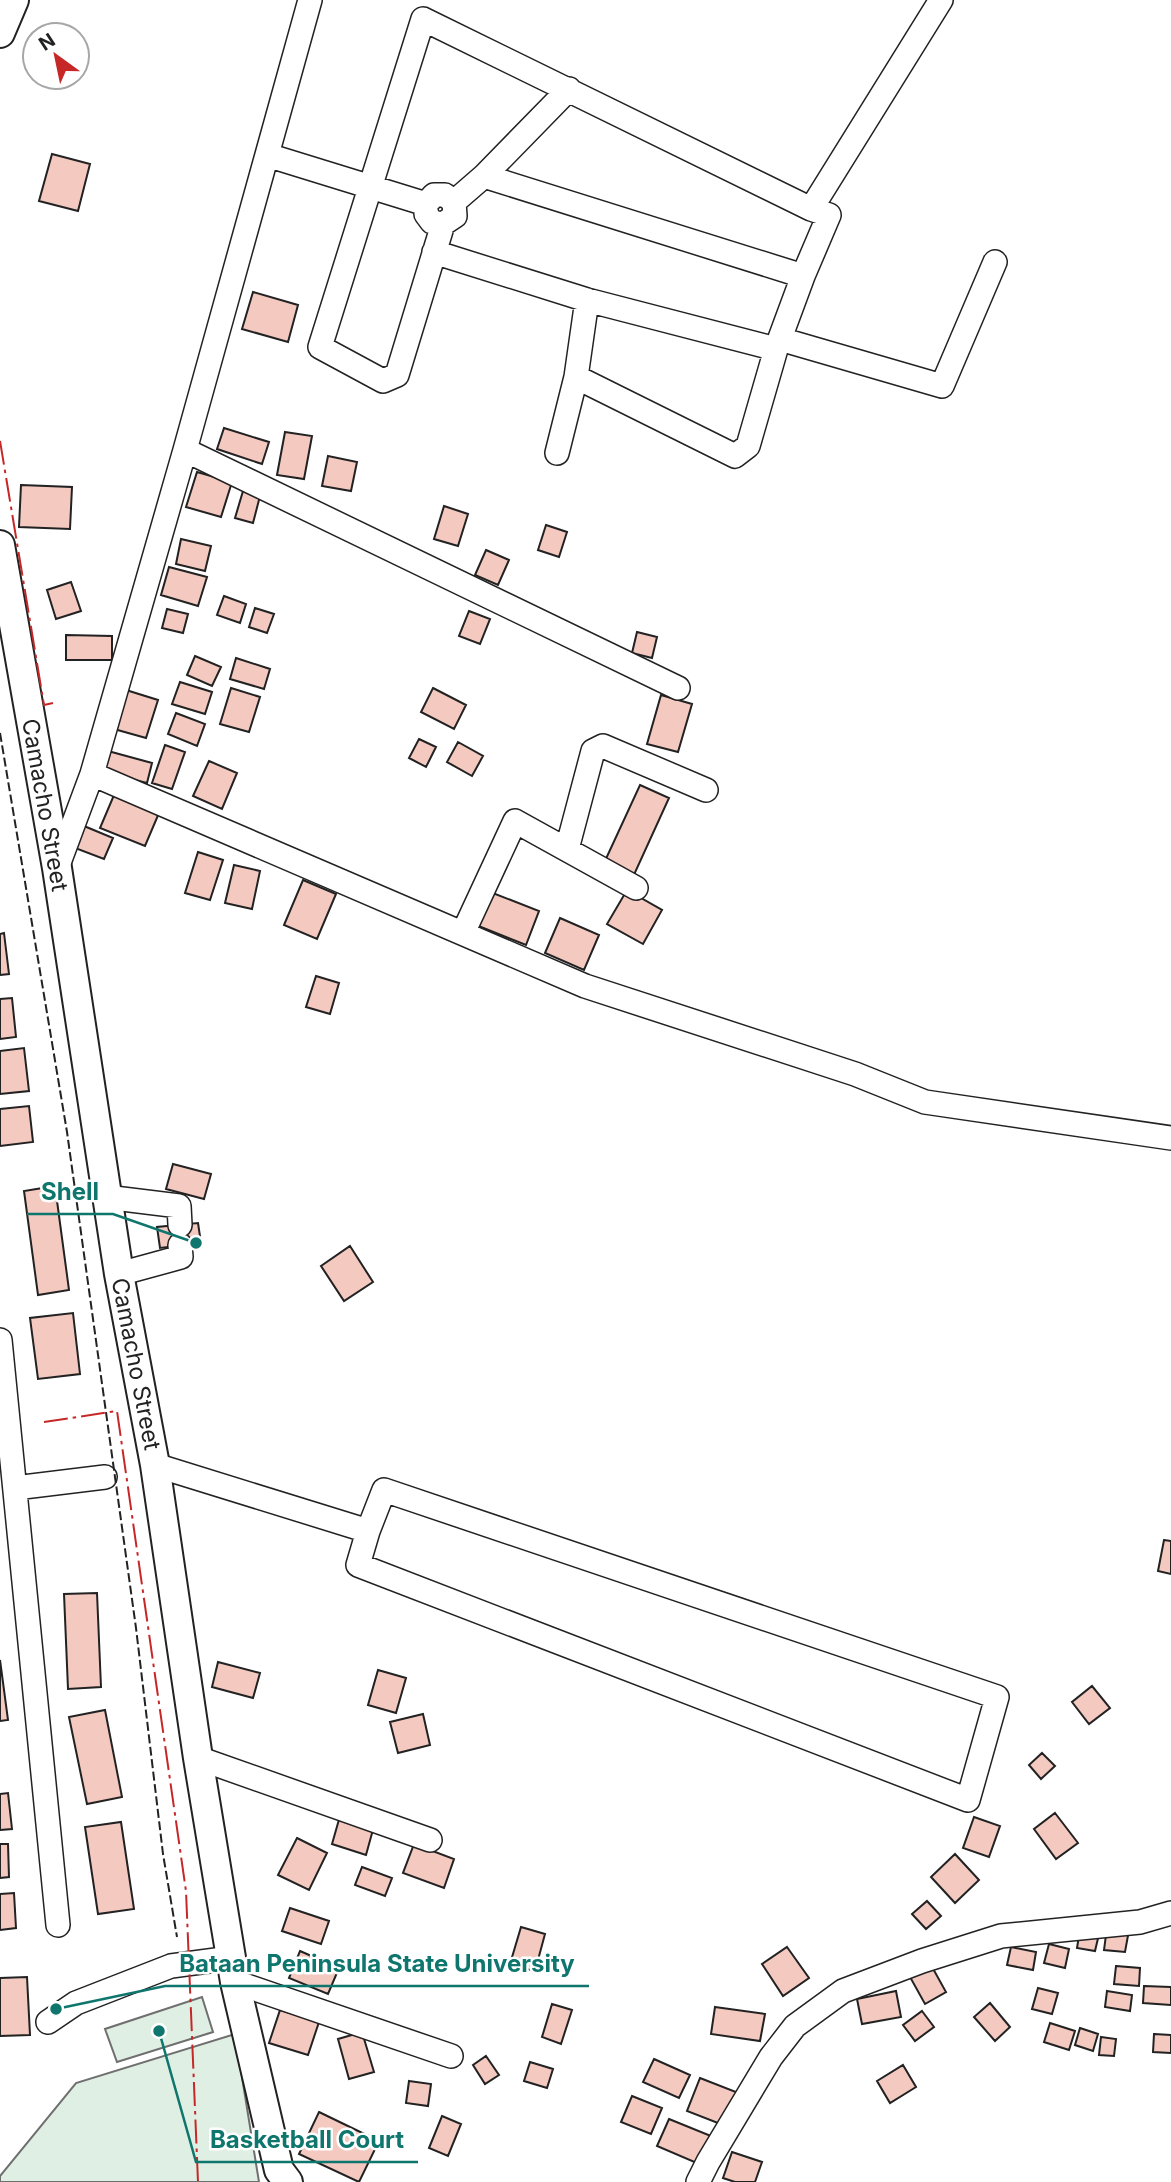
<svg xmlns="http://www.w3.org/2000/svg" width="1171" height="2182" font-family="Inter,sans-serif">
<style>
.green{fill:#e0efe3;stroke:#6f6f6f;stroke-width:2}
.building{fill:#f3c9c0;stroke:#222;stroke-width:2}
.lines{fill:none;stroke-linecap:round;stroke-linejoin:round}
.minor-casing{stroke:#222;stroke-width:26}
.major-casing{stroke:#222;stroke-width:32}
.minor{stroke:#fff;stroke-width:23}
.major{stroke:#fff;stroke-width:28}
.fence{stroke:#222;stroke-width:2;stroke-dasharray:9 3.5;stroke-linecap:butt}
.power{stroke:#c62828;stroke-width:2;stroke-dasharray:24 5 3.5 5;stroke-linecap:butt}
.labels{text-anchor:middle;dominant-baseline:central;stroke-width:5;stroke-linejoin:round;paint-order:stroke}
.street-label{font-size:23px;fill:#222;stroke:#fff}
.leader{fill:none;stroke:#0f766e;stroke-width:2.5}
.callout-dot{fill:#0f766e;stroke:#fff;stroke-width:2.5}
.callout-label{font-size:24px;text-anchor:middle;font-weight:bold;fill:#0f766e;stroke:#fff;stroke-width:5;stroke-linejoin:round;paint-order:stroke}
</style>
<rect width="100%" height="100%" fill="#fff"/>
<path class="green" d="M202,1997l11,35 -96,30 -12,-33z
M235,2034l24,148h-259v-6l76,-93z"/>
<path class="building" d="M52,154l38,10 -12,47 -39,-10z
M253,292l45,13 -10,37 -46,-13z
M224,428l45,14 -7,22 -45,-15z
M285,432l27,4 -8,43 -27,-4z
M328,456l29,6 -6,29 -29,-5z
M197,472l35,10 -11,35 -35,-10z
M21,485l51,2 -2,42 -51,-2z
M243,491l17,5 -7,27 -18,-5z
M444,506l24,8 -10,32 -24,-7z
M546,525l21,7 -8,25 -21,-7z
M181,539l30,7 -6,25 -29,-7z
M486,550l23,10 -11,25 -23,-10z
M169,567l38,10 -9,29 -37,-11z
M71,582l10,29 -25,8 -9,-29z
M224,596l22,8 -6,19 -23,-8z
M255,608l19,6 -7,19 -18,-6z
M167,609l21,5 -5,19 -21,-5z
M469,611l21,8 -10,25 -21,-8z
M637,632l20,5 -5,21 -20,-5z
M66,635l46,1v24h-46z
M195,656l26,11 -9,19 -25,-11z
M236,658l34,11 -6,20 -34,-10z
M180,682l32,10 -7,22 -33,-10z
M231,688l29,9 -11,35 -29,-8z
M433,688l33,17 -12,24 -33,-17z
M126,690l32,10 -12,38 -32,-9z
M661,695l31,9 -14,48 -31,-8z
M176,713l29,11 -8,22 -29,-12z
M419,739l17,8 -10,20 -17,-9z
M458,742l25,14 -11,20 -25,-14z
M165,745l20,7 -13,37 -20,-6z
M108,751l44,12 -5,20 -44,-11z
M209,761l28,12 -15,36 -29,-13z
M640,785l29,13 -36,79 -29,-14z
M114,795l45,18 -14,33 -45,-18z
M84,826l29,12 -9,21 -29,-11z
M198,852l25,8 -13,40 -25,-7z
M234,865l26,6 -8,38 -27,-6z
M303,880l33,14 -19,45 -33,-14z
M485,890l54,21 -13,34 -55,-22z
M627,890l35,20 -19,34 -36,-20z
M560,918l39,17 -15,35 -39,-17z
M4,933l5,41 -9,1v-41z
M316,976l23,7 -9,31 -24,-7z
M12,998l4,39 -16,2v-40z
M24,1048l5,43 -29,3v-43z
M29,1106l4,36 -33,4v-37z
M173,1164l38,10 -7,25 -38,-10z
M55,1186l14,104 -31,5 -14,-104z
M198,1223l3,20 -41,5 -3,-21z
M350,1246l23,36 -29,19 -23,-35z
M73,1313l7,61 -42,5 -8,-61z
M1164,1540l7,1v33l-13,-3z
M97,1593l4,94 -33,2 -4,-95z
M0,1660l8,60 -8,1z
M218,1662l42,11 -7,25 -41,-11z
M378,1670l28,8 -10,35 -28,-8z
M1092,1686l18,22 -21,16 -17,-22z
M105,1710l17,87 -35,7 -18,-87z
M423,1714l7,31 -32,8 -8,-31z
M1042,1753l13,13 -14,13 -12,-14z
M8,1793l4,36 -12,1v-36z
M1055,1813l23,30 -22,16 -22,-30z
M340,1816l34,10 -8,29 -34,-11z
M974,1817l26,9 -11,31 -26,-9z
M121,1822l13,87 -36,5 -13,-87z
M297,1838l30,15 -18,37 -31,-15z
M0,1844h8l1,33 -9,1z
M414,1844l40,15 -10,29 -41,-15z
M955,1854l24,26 -24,23 -24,-26z
M362,1867l30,11 -7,18 -30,-11z
M14,1893l2,35 -16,2v-36z
M927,1901l14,15 -15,13 -14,-15z
M290,1908l39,13 -8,23 -39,-13z
M521,1927l24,7 -10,37 -25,-7z
M1107,1927l22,3 -4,22 -21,-2z
M1080,1930l19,4 -4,17 -18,-3z
M1049,1944l20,5 -4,19 -21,-5z
M787,1947l22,31 -26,18 -21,-32z
M1011,1947l25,5 -3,18 -26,-5z
M300,1951l39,17 -11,26 -39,-16z
M931,1965l15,27 -21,12 -15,-27z
M1116,1966l24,2 -1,18 -25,-2z
M27,1977l3,58 -30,1v-58z
M1144,1986l27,1v18l-28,-2z
M1038,1988l20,5 -6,21 -20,-5z
M896,1991l5,26 -39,7 -5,-25z
M1107,1991l25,4 -2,16 -25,-4z
M990,2003l20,24 -15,14 -21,-24z
M552,2004l20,6 -11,34 -19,-7z
M715,2007l50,7 -5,27 -49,-7z
M280,2010l39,12 -11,33 -39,-12z
M922,2011l12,16 -19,14 -12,-16z
M1050,2023l25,8 -6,19 -25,-8z
M1080,2028l18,6 -5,17 -18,-6z
M362,2032l12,40 -25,7 -11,-40z
M1154,2034l17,1v18l-18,-1z
M1101,2037l15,2 -2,17 -15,-1z
M486,2056l13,19 -14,9 -12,-19z
M654,2059l36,16 -11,23 -36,-16z
M530,2062l23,7 -6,19 -23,-7z
M903,2065l13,22 -26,16 -13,-22z
M700,2078l36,14 -13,33 -36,-14z
M409,2081l22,3 -3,22 -22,-3z
M632,2096l30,12 -11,26 -30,-12z
M319,2112l60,29 -20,41 -60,-28z
M442,2116l19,8 -13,32 -19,-8z
M669,2119l42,17 -12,28 -42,-18z
M732,2152l30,10 -7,20h-20l-12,-4z"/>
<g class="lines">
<defs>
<path id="minor" d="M267,155l159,49
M484,176l319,100
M454,202l30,-26 85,-87
M811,209l130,-209
M443,224l-11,-2 -6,-8v-10l8,-9h11l9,7 1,14 -12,8 -46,151 -14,6 -63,-34 103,-328 388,190 18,6 -26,61 -27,73 -28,97 -13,10 -159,-79
M434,252l153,48 189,49
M780,339l162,47 53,-124
M185,450l493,238
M557,453l19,-76 11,-77
M92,774l493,212 270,88 70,28 246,36
M567,849l26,-98 10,-5 103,44
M57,868l35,-94 93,-324 125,-450
M463,933l52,-112 121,67
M106,1197l73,9 1,19
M119,1274l62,-17 -1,-12
M0,1340l58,585
M155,1465l213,66
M15,1488l90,-11
M384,1490l613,207 -29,103 -610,-235 10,-34z
M198,1758l232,82
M235,1982l216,74
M48,2022l28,-19 95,-37 60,-8
M698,2182l10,-20 63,-105 24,-31 48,-35 79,-30 79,-25 139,-14 31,-9"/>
<path id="major" d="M0,33l14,-33
M0,545l57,323 62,406 36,191 43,293 37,224 44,188 9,12"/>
</defs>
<use href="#minor" class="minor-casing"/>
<use href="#major" class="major-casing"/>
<use href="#minor" class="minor"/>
<use href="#major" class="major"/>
<path class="fence" d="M0,733l67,399 69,496 27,226 14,83"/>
<path class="power" d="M0,441l44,264 9,-2
M44,1422l73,-11 69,480 12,291"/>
</g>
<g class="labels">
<g class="street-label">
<text transform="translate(45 805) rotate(80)">Camacho Street</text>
<text transform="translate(136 1364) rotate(79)">Camacho Street</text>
</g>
</g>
<path class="leader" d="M196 1243L113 1214H27M56 2009L165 1986H589M159 2031L196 2162H418"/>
<g class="callout-dot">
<circle cx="196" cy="1243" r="7"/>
<circle cx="56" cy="2009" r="7"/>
<circle cx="159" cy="2031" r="7"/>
</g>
<g class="callout-label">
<text x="70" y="1200">Shell</text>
<text x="377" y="1972">Bataan Peninsula State University</text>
<text x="307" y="2148">Basketball Court</text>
</g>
<g transform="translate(56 56) rotate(327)"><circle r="33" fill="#ffffff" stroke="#a7a7a7" stroke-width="2"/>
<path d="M0-5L12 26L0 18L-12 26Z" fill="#c62828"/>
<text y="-10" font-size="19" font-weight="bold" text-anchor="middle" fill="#222222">N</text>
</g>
</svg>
